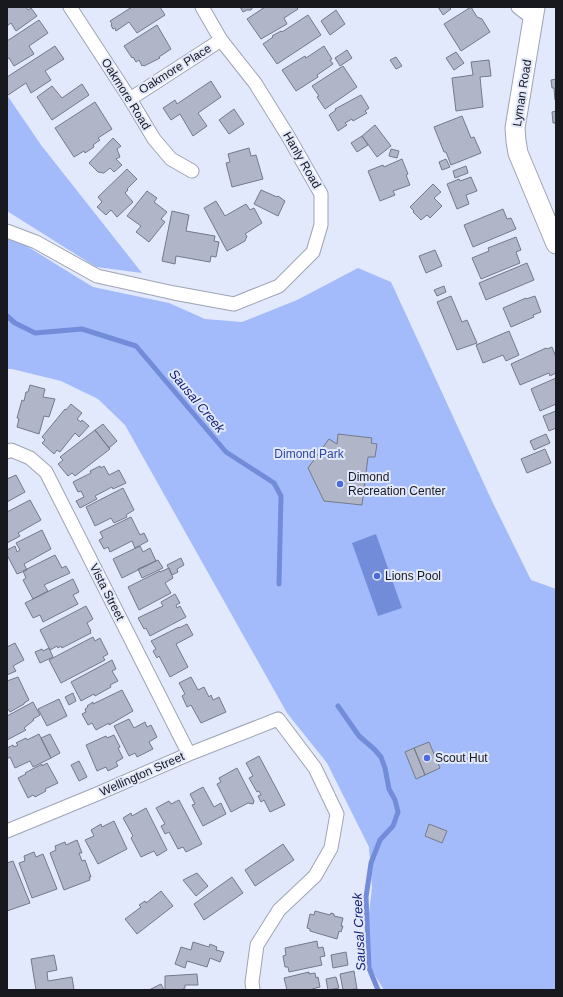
<svg xmlns="http://www.w3.org/2000/svg" width="563" height="997" font-family="Helvetica,sans-serif">
<style>
.green{fill:#a4bbfb}
.water{fill:#738cd9}
.lines{fill:none;stroke-linecap:round;stroke-linejoin:round}
.stream{stroke:#738cd9;stroke-width:5}
.building{fill:#b0b6c8;stroke:#737a8a}
.street-casing{stroke:#9ea4b5;stroke-width:15}
.secondary-casing{stroke:#9ea4b5;stroke-width:21}
.street{stroke:#fff;stroke-width:13}
.secondary{stroke:#fff;stroke-width:19}
.poi-dot{fill:#4c6ade;stroke:#e2e9fc;stroke-width:1.5}
.labels{text-anchor:middle;dominant-baseline:central;stroke-width:4;stroke-linejoin:round;paint-order:stroke}
.street-label{font-size:12px;fill:#17191f;stroke:#e2e9fc}
.park-label{font-size:12px;fill:#3046a1;stroke:#e2e9fc}
.poi-label{font-size:12px;fill:#17191f;stroke:#e2e9fc;text-anchor:start}
.water-label{font-size:13px;font-style:italic;fill:#152079;stroke:#e2e9fc}
</style>
<rect width="100%" height="100%" fill="#e2e9fc"/>
<path class="green" d="M7,95l34,50 101,128 -46,-6 -89,-56z
M7,234l86,53 76,16 36,16 37,3 55,-22 61,-32 33,14 101,219 39,79 25,9v401h-172l-15,-24 -2,-37 5,-41 -3,-41 -42,-84 -40,-50 -162,-288 -27,-26 -37,-18 -49,-12h-5z"/>
<path class="water" d="M376,534l26,74 -24,8 -26,-73z"/>
<g class="lines">
<path class="stream" d="M7,316l8,7 20,10 47,-4 54,17 90,106 48,31 7,13 -2,88
M338,706l21,30 15,13 7,8 4,11 4,21 6,11 3,12 -5,14 -13,14 -9,23 -5,34 3,71 9,22"/>
</g>
<path class="building" d="M7,7h19l2,3 3,-2 6,8 -21,15 -5,-8 -4,3z
M132,7h28l5,8 -28,18 -8,-11 -13,9 -1,-3 -2,1 -2,-4 1,-1 -2,-3z
M240,7h13l-2,3h-4l-4,2z
M265,7h31l2,2 -14,9 3,6 -26,15 -14,-20z
M438,7h13l-1,1 1,1 -8,6z
M471,7l6,10 5,2 8,13 -29,19 -17,-27z
M336,10l9,14 -15,11 -9,-14z
M308,15l13,20 -44,29 -14,-20 10,-7 -1,-1 9,-5 1,1z
M39,20l9,13 -19,13 5,8 -20,12 -5,-8 -2,1v-18z
M157,25l14,24 -12,8 1,1 -16,8 -1,-1 -1,1 -3,-6 -3,2 -3,-5 -1,1 -8,-12z
M55,46l9,13 -19,12 6,9 -20,13 -5,-10 -18,12 -1,-2v-16z
M324,46l8,13 -2,1 3,4 -16,11 1,2 -22,14 -14,-21 23,-14 1,2z
M347,50l5,8 -12,8 -5,-8z
M456,52l8,11 -10,7 -8,-12z
M396,57l6,9 -6,3 -6,-9z
M489,60l2,16 -11,1 3,30 -27,4 -4,-33 21,-3 -2,-13z
M343,66l14,21 -32,22 -8,-12 2,-1 -7,-10z
M556,79v21h-1l-1,-12h-2l-1,-8z
M211,81l10,16 -23,16 9,13 -14,10 -13,-22 -9,6 -8,-12 12,-8 2,4z
M82,84l7,11 -37,25 -15,-23 15,-11 10,12z
M361,95l8,13 -4,3 2,2 -14,8 -1,-2 -7,4 2,2 -9,6 -9,-16 7,-5 -1,-1z
M95,102l17,27 -14,9 2,2 -7,5 1,2 -9,6 -1,-2 -10,6 -19,-29z
M234,109l10,15 -15,10 -10,-14z
M556,111v12h-3l-1,-11z
M462,116l9,22 3,-1 7,16 -30,12 -5,-13h-2l-10,-25z
M375,125l16,21 -14,11 -15,-21z
M362,136l6,9 -11,7 -6,-9z
M113,138l8,8 -4,3 3,8 -4,2 6,6 -8,7 -4,-4 -6,5 -6,-1 -9,-9z
M249,148l2,8 5,-1 7,24 -31,8 -6,-24 4,-1 -2,-8z
M391,149l8,2 -2,7 -8,-2z
M402,159l6,15 -2,1 4,10 -17,6 2,4 -15,6 -12,-30 15,-6 1,2z
M446,159l4,8 -8,3 -3,-8z
M466,166l2,7 -13,5 -2,-7z
M127,169l10,10 -10,10 1,1 -3,3 8,9 -16,15 -6,-7 -5,5 -9,-8 5,-5 -4,-5z
M471,177l6,14 -11,4 3,9 -12,5 -10,-25 12,-5 1,2z
M433,184l8,8 -7,6 8,8 -12,12 -3,-3 -6,5 -8,-8 1,-1 -4,-4z
M261,190l16,7 1,-1 7,5 -7,15 -24,-12z
M147,191l10,7 -3,4 13,10 -6,7 4,3 -16,20 -13,-10 5,-6 -14,-10z
M216,201l9,15 21,-12 4,6 4,-2 8,15 -17,11 2,2 -2,5 -18,10 -23,-43z
M503,209l4,10 4,-1 5,11 -43,18 -9,-22z
M172,211l17,4 -3,16 29,5 -1,5 5,1 -3,15 -5,-1 -1,6 -34,-6 -1,8 -13,-3z
M516,237l5,13 -5,2 4,11 -39,16 -9,-21 17,-7 -1,-3z
M435,250l7,16 -16,7 -7,-17z
M527,263l7,17 -48,20 -7,-17z
M444,286l2,6 -9,4 -3,-6z
M451,296l11,26 5,-2 10,23 -20,7 -20,-48z
M535,296l6,16 -8,3 1,2 -23,10 -8,-19 23,-10v1z
M509,331l10,24 -13,6 -3,-6 -20,8 -7,-18z
M552,347l4,10v16l-6,3 -1,-3 -29,12 -9,-21 35,-16 1,1z
M556,378v26l-16,7 -9,-22z
M30,385l15,4 -2,8 12,2 -6,18 -5,-1 -5,18 -22,-7 2,-8 -2,-1 5,-18 2,1 2,-9h2z
M71,404l11,9 -5,6 4,3 1,-2 7,6 -10,11 -4,-4 -15,19 -3,-2 -3,4 -12,-11 3,-3 -3,-3 23,-28 1,1z
M556,411v17l-7,3 -6,-15z
M103,424l14,17 -8,7 -14,-18z
M95,430l15,19 -35,27 -3,-3 -4,3 -10,-12 5,-4 -3,-3z
M338,434l34,4 -1,5 6,1 -2,13h-7l-6,48 -38,-4 -16,-33 21,-29 8,5z
M546,434l4,9 -16,7 -4,-9z
M545,449l6,14 -24,10 -6,-14z
M100,466l1,2 3,-2 5,9 10,-5 7,13 -13,6 -1,-2 -17,9 2,3 -17,9 -4,-7 8,-4 -3,-6 -3,1 -5,-10 18,-9 -1,-2z
M16,475l9,17 -18,10v-23z
M123,488l11,22 -8,5 1,2 -13,6 -3,-5 -16,8 -9,-19z
M30,500l11,20 -23,13 2,3 -13,7v-31z
M131,517l9,18 4,-2 4,8 -13,7 -3,-7 -22,11 -2,-5 -4,2 -5,-9 4,-2 -3,-6z
M42,530l9,19 -27,15 3,6 -10,4 -10,-19v-5l8,-4 2,6 3,-2 -4,-7z
M140,546l3,6 7,-4 6,13 -34,17 -9,-19z
M55,555l7,13 4,-2 4,7 -26,12 4,6 -15,8 -10,-19 3,-2 -3,-7z
M181,558l3,7 -7,4 1,3 -6,3 -5,-10z
M158,560l5,8 -21,10 -4,-9z
M169,568l4,10 -8,5 6,10 -32,17 -11,-23 32,-16v1z
M73,579l6,13 -6,3 5,9 -35,18 -3,-7 -7,3 -8,-15z
M175,594l5,9 -4,2 1,3 3,-2 6,11 -36,19 -4,-8 -2,1 -6,-11 25,-12 -2,-4z
M86,606l7,13 -6,4 4,8h-1l1,2 -29,15 -1,-2 -3,2 -1,-2 -7,4 -10,-20z
M187,624l6,11 -17,9 12,23 -18,10 -11,-21 -2,2 -4,-7 3,-2 -5,-8 28,-14v1z
M93,637l2,4 5,-3 8,16 -5,3 2,3 -44,23 -12,-23z
M15,643l9,17 -11,6 3,5 -9,4v-28z
M49,648l4,9 -13,6 -5,-11 7,-3 1,2z
M112,660l4,9 -4,2 6,10 -8,4 1,2 -16,9 -1,-2 -13,7 -10,-19z
M18,677l11,23 -5,3v1l-14,8 -3,-4v-27z
M191,677l7,13 6,-3 5,10 2,-2 2,5 6,-3 7,15 -25,11 -10,-18 -4,2 -5,-11 3,-2 -6,-11z
M122,690l11,21 -24,14v-2l-13,7 -4,-7 -4,2 -6,-11 4,-2 -1,-3 3,-2 -1,-1 6,-4v2z
M73,693l3,8 -7,4 -4,-8z
M59,699l8,17 -20,10 -9,-17z
M33,702l7,13 -7,4 1,1 -10,8 2,2 -19,10v-24z
M129,719l5,9 11,-6 2,5 4,-2 6,12 -8,5 4,7 -16,8 -2,-4 -6,3 -15,-30z
M39,734l12,24 -18,9 -3,-6 -15,7 -5,-11 -3,2v-11l6,-3 1,2 4,-2 -2,-2 10,-5 1,2z
M50,734l10,19 -9,5 -10,-20z
M114,735l6,12 -2,1 5,10 -7,4 2,4 -10,5 -2,-4 -9,4 -11,-26 20,-9 1,2z
M429,742l11,26 -15,7 -11,-27z
M414,748l11,27 -9,4 -11,-27z
M259,756l26,49 -15,7 -6,-12 -3,2 -3,-6 3,-1 -2,-4 -2,1 -8,-14 4,-2 -7,-13z
M79,761l8,16 -8,4 -8,-16z
M47,763l11,20 -13,6 1,2 -11,6 -2,-2 -5,3 -10,-20 8,-4 -1,-1 17,-9v2z
M237,768l17,33 -1,3 -5,-1 -17,9 -14,-28 4,-2 -2,-4z
M203,787l11,20 7,-4 5,11 -23,12 -11,-21 3,-1 -5,-10z
M179,800l23,44 -16,8 -3,-5 -5,2 -9,-17 -4,2 -4,-8 4,-2 -9,-16 13,-7 2,3z
M146,808l21,42 -10,6 -3,-5 -13,6 -10,-19 2,-2 -10,-18 8,-5 1,3z
M114,821l13,28 -29,15 -13,-24 9,-4 -3,-6 10,-6 1,3z
M429,824l18,7 -5,12 -17,-7z
M77,840l5,13h-3l3,8 3,-1 6,17h-2l1,3 -26,10 -14,-37 6,-3 -1,-4 10,-4 1,3z
M283,844l11,16 -39,26 -10,-16z
M34,852l2,5 7,-3 14,35 -25,9 -13,-35 6,-2 -1,-5z
M13,861l17,42 -23,8v-48z
M197,873l11,13 -12,10 -13,-16z
M232,877l11,16 -39,27 -10,-16z
M161,891l12,15 -36,28 -12,-15 16,-12 -2,-2 6,-4 1,2z
M315,911l15,4 1,-2 3,1v2l9,2 -2,8h2l-2,6 -2,-1 -2,8 -27,-8v-2l-3,-1 3,-14 4,1z
M317,941l1,7 5,-1 2,9 -5,1 2,8 -33,7 -1,-5h-3l-2,-11 3,-1 -1,-7z
M193,942l16,5 1,-3 7,3 -1,3 8,2 -4,10 -10,-4 -3,9 -20,-6 -2,7 -10,-4 6,-17 10,3z
M346,952l2,13 -15,3 -2,-13z
M54,955l3,15 -10,2 1,9 24,-4 2,13h-38l-5,-31z
M354,971l3,18 -14,1 -3,-16z
M309,972v2l6,-1 1,5 2,-1 2,10 -8,2v1h-25l-3,-12z
M197,974l1,11h-13v3l-4,2h-16v-14z
M336,977l3,11 -11,2 -2,-11z
M161,984l3,6h-15z"/>
<g class="lines">
<defs>
<path id="street" d="M70,7l60,92 24,40 17,20 21,12
M518,7l14,11
M130,99l91,-59
M7,231l29,11 61,34 77,17 60,11 45,-18 34,-34 8,-27v-31l-33,-58 -33,-53 -34,-43 -19,-33
M7,452l4,-2 19,8 16,14 143,282
M7,831l90,-37 92,-40 89,-35 37,49 22,46 -6,34 -16,28 -36,34 -22,35 -5,37 1,8"/>
<path id="secondary" d="M535,7l-20,121 1,13 2,12 38,91"/>
</defs>
<use href="#street" class="street-casing"/>
<use href="#secondary" class="secondary-casing"/>
<use href="#street" class="street"/>
<use href="#secondary" class="secondary"/>
</g>
<g class="poi-dot">
<circle cx="340" cy="484" r="4"/>
<circle cx="377" cy="576" r="4"/>
<circle cx="427" cy="758" r="4"/>
</g>
<g class="labels">
<g class="street-label">
<text transform="translate(175 69) rotate(-32)">Oakmore Place</text>
<text transform="translate(522 93) rotate(-81)">Lyman Road</text>
<text transform="translate(126 94) rotate(58)">Oakmore Road</text>
<text transform="translate(302 160) rotate(60)">Hanly Road</text>
<text transform="translate(107 592) rotate(63)">Vista Street</text>
<text transform="translate(142 774) rotate(-24)">Wellington Street</text>
</g>
<g class="park-label">
<text x="309" y="454">Dimond Park</text>
</g>
<g class="poi-label">
<text x="348" y="477">Dimond<tspan x="348" dy="14">Recreation Center</tspan></text>
<text x="385" y="576">Lions Pool</text>
<text x="435" y="758">Scout Hut</text>
</g>
<g class="water-label">
<text transform="translate(197 401) rotate(50)">Sausal Creek</text>
<text transform="translate(359 932) rotate(-93)">Sausal Creek</text>
</g>
</g>
<rect width="563" height="997" fill="none" stroke="#17191f" stroke-width="16"/>
</svg>
